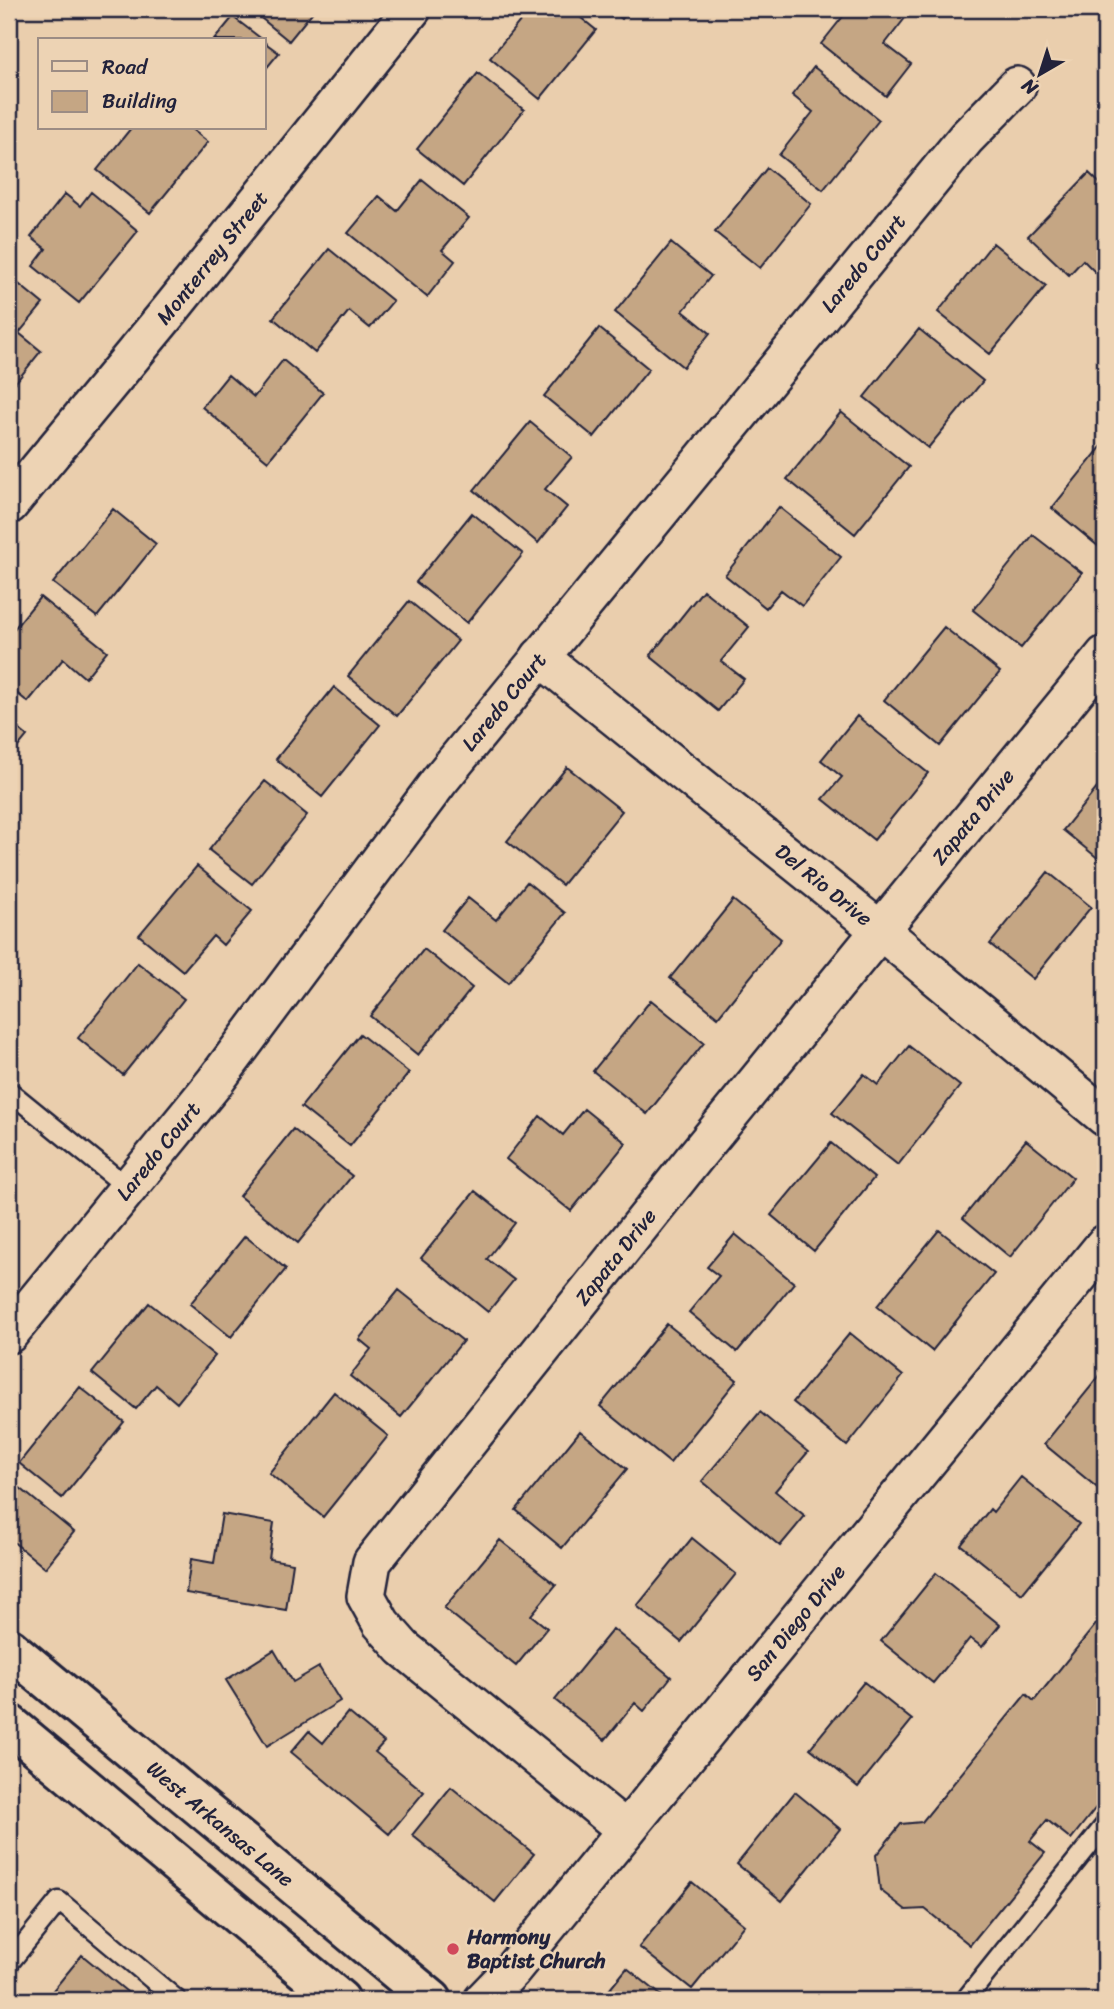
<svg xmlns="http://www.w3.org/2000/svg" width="1114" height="2009" font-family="Sriracha,sans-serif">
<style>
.building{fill:#c5a684;stroke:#22223b;stroke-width:2}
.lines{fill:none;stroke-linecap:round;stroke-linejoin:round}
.lane-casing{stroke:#22223b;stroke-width:23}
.street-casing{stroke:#22223b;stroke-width:42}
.secondary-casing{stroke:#22223b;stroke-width:44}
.lane{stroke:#edd3b4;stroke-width:18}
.street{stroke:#edd3b4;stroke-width:37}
.secondary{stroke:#edd3b4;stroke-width:38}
.poi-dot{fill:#d1495b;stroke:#edd3b4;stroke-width:2.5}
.labels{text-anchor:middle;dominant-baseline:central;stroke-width:5;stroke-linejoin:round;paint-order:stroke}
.street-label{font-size:21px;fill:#22223b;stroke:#edd3b4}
.poi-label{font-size:21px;font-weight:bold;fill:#22223b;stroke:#edd3b4;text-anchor:start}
</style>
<rect width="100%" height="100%" fill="#eacead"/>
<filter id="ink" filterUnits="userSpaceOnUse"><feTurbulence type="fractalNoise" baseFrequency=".0143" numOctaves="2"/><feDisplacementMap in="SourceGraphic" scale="14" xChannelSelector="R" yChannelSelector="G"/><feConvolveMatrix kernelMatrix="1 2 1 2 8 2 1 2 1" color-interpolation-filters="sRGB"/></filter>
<g filter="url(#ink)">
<path class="building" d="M250,9h65l-26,32z
M530,9h40l26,21 -56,69 -50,-41z
M609,9h22l-9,10z
M849,9h63l-27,35 26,20 -25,32 -65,-52z
M233,17l30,23h-49z
M264,42l15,11 -15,18z
M814,67l65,53 -56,70 -44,-35 34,-43 -21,-17z
M478,73l46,37 -61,76 -46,-37z
M131,128h59l18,14 -58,71 -53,-43z
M767,168l44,36 -51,64 -45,-36z
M1089,173l16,15v81l-6,7 -16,-16 -14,15 -41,-39z
M422,180l47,38 -27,32 13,11 -28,36 -79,-64 31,-37 18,15z
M91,192l47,39 -59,72 -46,-37 13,-17 -15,-12 34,-43 15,12z
M671,243l40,33 -28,35 27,22 -27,34 -68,-55z
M993,243l53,43 -56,68 -52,-42z
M329,249l64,52 -23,27 -21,-17 -34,42 -42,-35z
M9,276l34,28 -24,29 22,18 -29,36 -3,-2z
M599,328l50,41 -55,68 -50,-41z
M919,329l64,52 -55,67 -64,-51z
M283,360l40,33 -55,68 -66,-54 26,-32 26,22z
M841,412l68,55 -54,67 -68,-55z
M530,422l42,35 -27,32 22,18 -29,36 -64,-53z
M1105,442v96l-7,8 -46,-38z
M779,507l62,50 -39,49 -21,-16 -15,18 -41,-33z
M113,509l43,35 -59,73 -44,-34z
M472,513l51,41 -56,69 -51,-41z
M1033,535l49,38 -61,75 -48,-38z
M703,590l46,37 -28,34 23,18 -26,32 -68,-55z
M40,597l67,54 -22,27 -22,-19 -35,43 -19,-15v-52z
M409,601l49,40 -61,75 -49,-40z
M944,627l56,45 -60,74 -56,-46z
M334,687l46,38 -58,72 -46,-38z
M857,716l71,57 -54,67 -51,-41 19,-22 -21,-17z
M9,721l18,15 -18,22z
M567,767l55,44 -60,74 -55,-44z
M1105,778v86l-42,-34z
M265,781l42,34 -55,69 -43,-34z
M197,866l55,45 -29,34 -10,-9 -30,35 -44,-36z
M1048,872l43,35 -58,72 -43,-35z
M527,882l38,31 -57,70 -66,-53 26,-32 28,22z
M733,900l48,39 -63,78 -48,-39z
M424,949l48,39 -54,67 -48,-39z
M138,963l46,36 -61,76 -45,-37z
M651,1000l53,43 -57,71 -54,-43z
M360,1034l49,39 -59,73 -49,-39z
M909,1046l51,40 -62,79 -66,-52 32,-39 14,11z
M584,1109l42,34 -55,68 -65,-52 34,-43 23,19z
M293,1129l59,47 -54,67 -59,-47z
M1026,1140l47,38 -63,79 -47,-39z
M831,1143l43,35 -60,73 -43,-36z
M475,1191l40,32 -28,36 27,21 -26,32 -67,-54z
M939,1230l55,44 -62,77 -55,-45z
M735,1234l59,49 -57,69 -48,-40 30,-36 -12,-9z
M245,1236l41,33 -55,68 -41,-33z
M399,1290l64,51 -62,76 -51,-41 21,-27 -12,-10z
M149,1303l66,53 -38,47 -21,-18 -20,24 -44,-36z
M667,1324l70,56 -67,83 -70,-57z
M850,1333l53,43 -56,70 -54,-44z
M1105,1369v114l-5,7 -56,-46z
M80,1387l44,35 -62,76 -43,-35z
M334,1392l54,44 -65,81 -54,-44z
M760,1412l48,40 -33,39 30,25 -25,30 -78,-65z
M580,1431l47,38 -65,79 -46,-38z
M1021,1477l58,47 -57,70 -61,-49 29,-36 3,3z
M9,1479l65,53 -29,36 -34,-28 -2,3z
M222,1514l52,9 -5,36 24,4 -7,47 -100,-17 5,-34 23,4z
M692,1538l44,36 -55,68 -44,-36z
M500,1540l56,45 -25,30 16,13 -31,38 -72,-58z
M936,1573l64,52 -18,22 -12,-9 -37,45 -52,-42z
M1105,1613v135l-5,7 5,4v37l-34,43 -24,-19 -17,21 15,12 -75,92 -45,-36 -19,1 -26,-20 -4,-35 25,-31 21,-2 104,-128 8,7z
M613,1629l58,48 -27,34 -9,-8 -30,37 -50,-40z
M274,1650l19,32 26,-15 21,34 -73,45 -41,-66z
M864,1682l48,38 -54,67 -48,-39z
M348,1712l36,30 -9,10 49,40 -35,42 -98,-82 18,-21 14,12z
M451,1787l83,67 -39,48 -83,-67z
M795,1792l45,37 -58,72 -45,-37z
M692,1882l52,43 -52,64 -53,-42z
M82,1955l55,45h-92z
M627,1968l40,32h-66z"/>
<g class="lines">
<defs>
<path id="lane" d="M9,1091l118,96
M9,1963l50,-62 118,99
M965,2000l140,-175"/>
<g id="street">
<path id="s1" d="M9,505l162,-196 241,-300"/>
<path id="s2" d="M540,657l341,274 224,186"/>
<path id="s3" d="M9,1334l205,-251 226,-303 526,-642 51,-52"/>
<path id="s4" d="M626,1830l-223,-182 -22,-25 -15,-27 6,-34 324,-406 409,-501"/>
<path id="s5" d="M483,2000l28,-29 594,-727"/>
</g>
<g id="secondary">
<path id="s6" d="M9,1648l423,352"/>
<path d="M9,1724l331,276"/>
</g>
</defs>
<use href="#lane" class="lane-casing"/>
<use href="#street" class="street-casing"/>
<use href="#secondary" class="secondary-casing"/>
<use href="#lane" class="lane"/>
<use href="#street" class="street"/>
<use href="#secondary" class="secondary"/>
</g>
</g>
<circle class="poi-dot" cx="453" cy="1949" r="7"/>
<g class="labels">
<g class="street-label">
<text stroke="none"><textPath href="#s1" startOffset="320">Monterrey Street</textPath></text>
<text stroke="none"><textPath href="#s3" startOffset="1370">Laredo Court</textPath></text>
<text stroke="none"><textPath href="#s3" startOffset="803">Laredo Court</textPath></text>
<text stroke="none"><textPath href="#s4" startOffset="1344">Zapata Drive</textPath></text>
<text stroke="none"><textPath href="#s2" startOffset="364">Del Rio Drive</textPath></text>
<text stroke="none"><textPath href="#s3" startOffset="236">Laredo Court</textPath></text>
<text stroke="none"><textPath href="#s4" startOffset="777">Zapata Drive</textPath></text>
<text stroke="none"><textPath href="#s5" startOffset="490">San Diego Drive</textPath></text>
<text stroke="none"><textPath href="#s6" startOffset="275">West Arkansas Lane</textPath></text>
</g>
<g class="poi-label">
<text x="467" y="1937">Harmony<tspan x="467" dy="24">Baptist Church</tspan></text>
</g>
</g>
<rect width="1114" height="2009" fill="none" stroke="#edd3b4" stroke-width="35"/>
<rect x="18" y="18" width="1079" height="1974" fill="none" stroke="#22223b" stroke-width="2.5" filter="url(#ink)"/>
<rect x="38" y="38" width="228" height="91" fill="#edd3b4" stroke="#9c8c84" stroke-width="2"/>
<rect x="52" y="61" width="35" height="10" fill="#edd3b4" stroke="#9c8c84" stroke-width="2"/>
<text x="102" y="74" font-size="21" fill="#22223b">Road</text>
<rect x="52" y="91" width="35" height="21" fill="#c5a684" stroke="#9c8c84" stroke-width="2"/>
<text x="102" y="108" font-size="21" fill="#22223b">Building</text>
<g transform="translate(1040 74) rotate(219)" stroke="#edd3b4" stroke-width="5" paint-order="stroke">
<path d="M0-5L12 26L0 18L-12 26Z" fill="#22223b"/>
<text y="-10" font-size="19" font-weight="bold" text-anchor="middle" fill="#22223b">N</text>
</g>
</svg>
